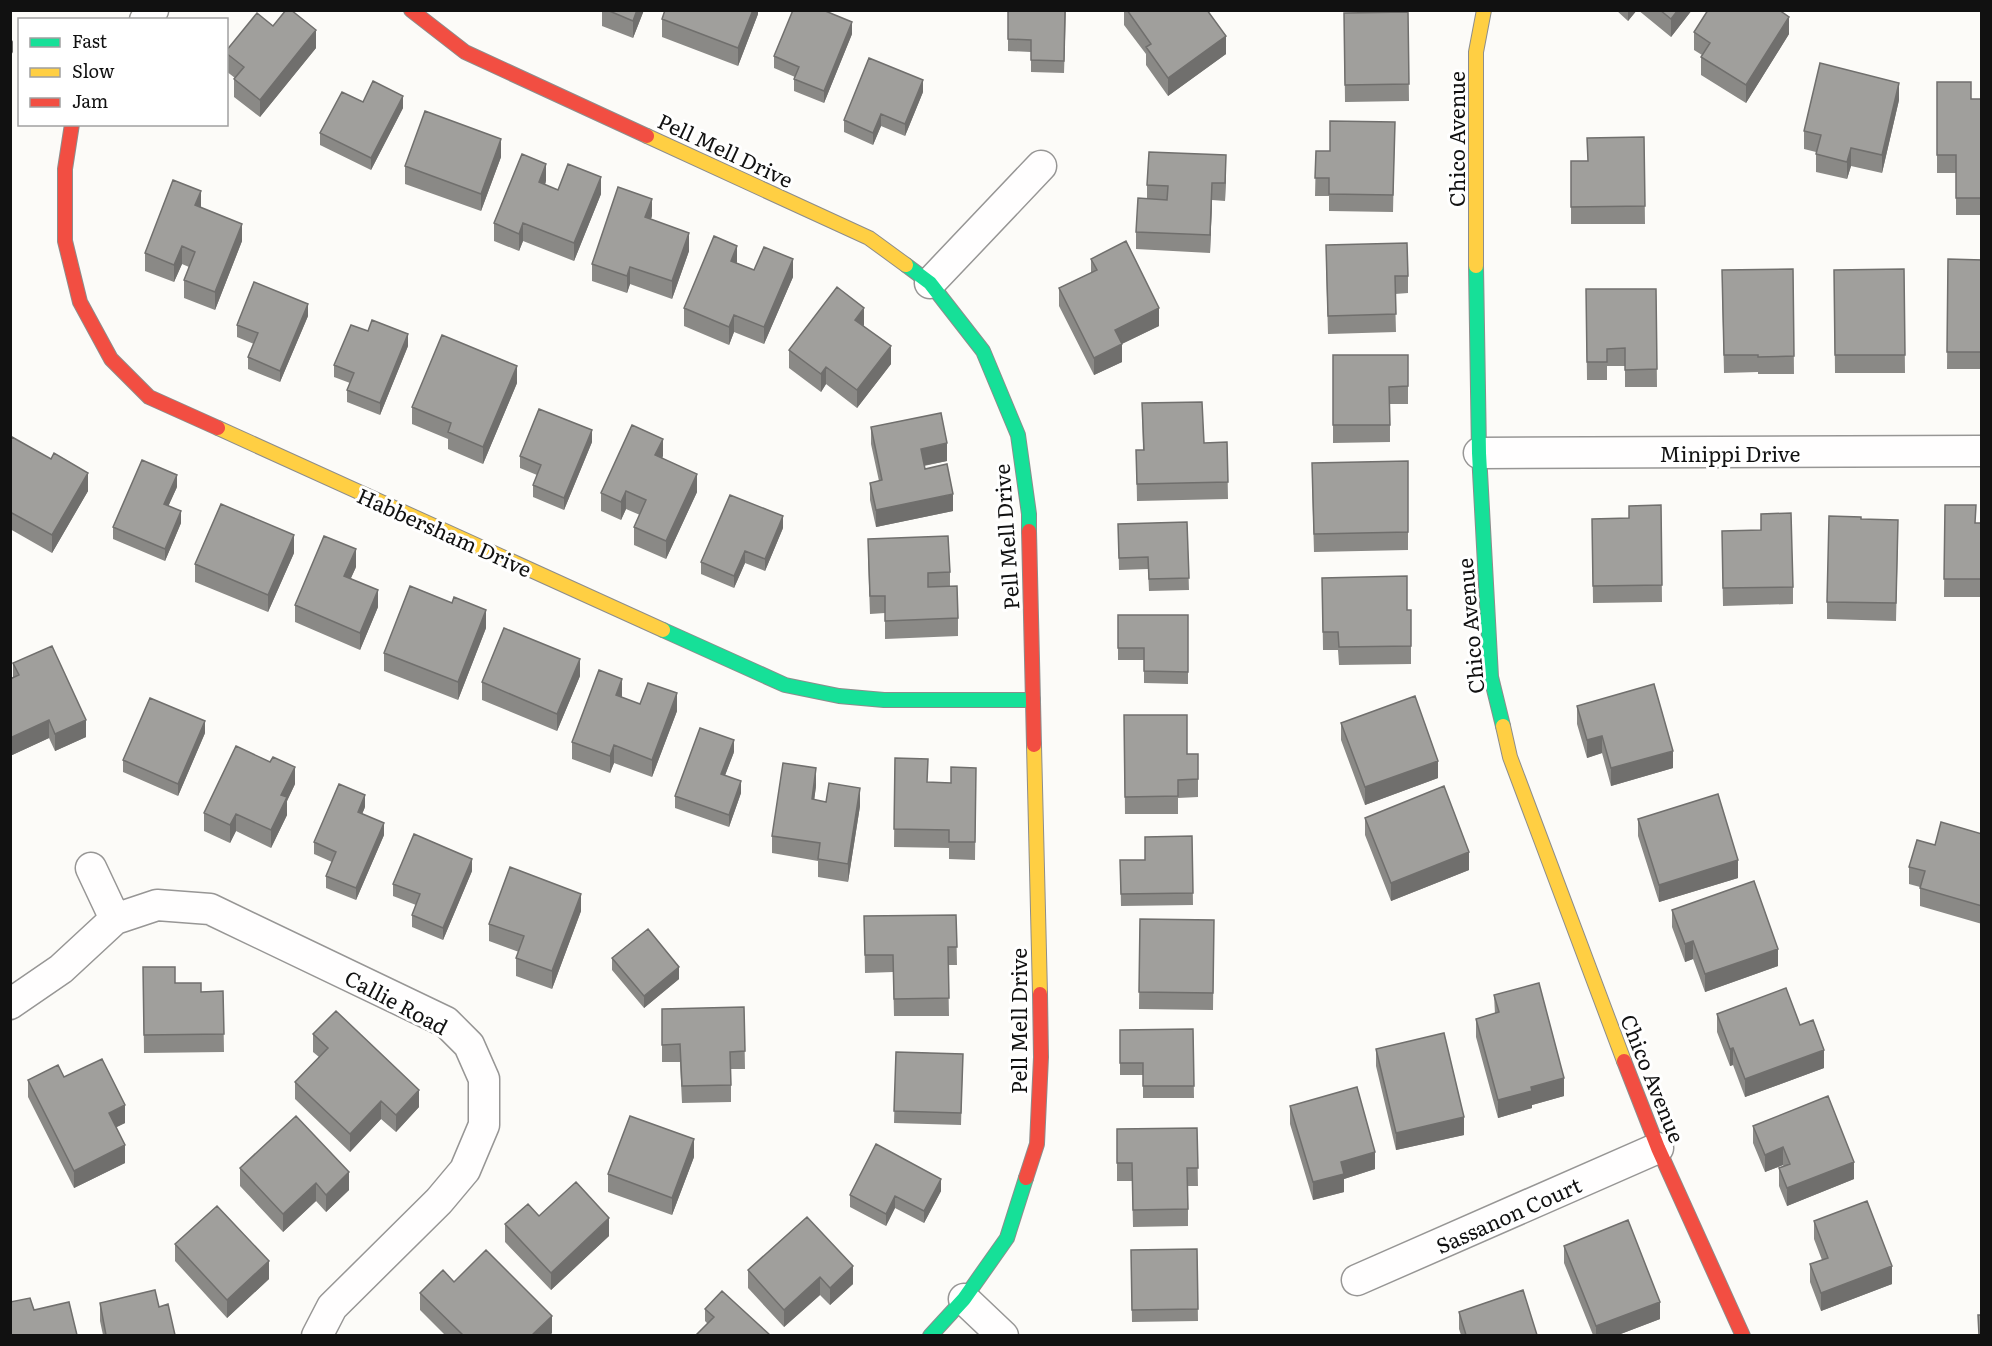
<svg xmlns="http://www.w3.org/2000/svg" width="1992" height="1346" font-family="Literata,serif">
<style>
.lines{fill:none;stroke-linecap:round;stroke-linejoin:round}
.street-casing{stroke:#979695;stroke-width:33}
.fast-casing{stroke:#8d8d8c;stroke-width:16}
.slow-casing{stroke:#8d8d8c;stroke-width:16}
.jam-casing{stroke:#8d8d8c;stroke-width:16}
.street{stroke:#fffefe;stroke-width:30}
.fast{stroke:#16e098;stroke-width:14}
.slow{stroke:#ffcf43;stroke-width:14}
.jam{stroke:#f24e42;stroke-width:14}
.wall{fill:#8a8986}
.shaded-wall{fill:#706f6d}
.building{fill:#a09f9c;stroke:#706f6d;stroke-width:1.5}
.labels{text-anchor:middle;dominant-baseline:central;stroke-width:6;stroke-linejoin:round;paint-order:stroke}
.street-label{font-size:21px;fill:#111;stroke:#fff}
</style>
<rect width="100%" height="100%" fill="#fcfbf8"/>
<g class="lines">
<defs>
<path id="street" d="M145,20l8,-10
M930,283l111,-117
M1479,453l503,-2
M91,868l24,51
M10,1004l51,-35 54,-50 42,-14 53,4 236,113 23,23 15,34v46l-19,45 -26,31 -107,106 -15,29
M1357,1280l301,-132
M964,1299l39,37"/>
<path id="fast" d="M906,265l24,18 53,68 35,84 11,79v17
M1476,266l3,187 12,224 12,49
M663,630l122,55 54,11 45,4h149
M930,1336l34,-37 43,-61 19,-60"/>
<path id="slow" d="M647,136l222,102 37,27
M1476,266v-214l8,-42
M218,428l445,202
M1503,726l7,31 114,304
M1034,745l6,249"/>
<path id="jam" d="M411,10l54,42 182,84
M72,124l-7,45v72l15,61 31,57 38,38 69,31
M1029,531l5,214
M1624,1061l34,87 85,188
M1026,1178l11,-34 4,-87 -1,-63"/>
</defs>
<use href="#street" class="street-casing"/>
<use href="#fast" class="fast-casing"/>
<use href="#slow" class="slow-casing"/>
<use href="#jam" class="jam-casing"/>
<use href="#street" class="street"/>
<use href="#fast" class="fast"/>
<use href="#slow" class="slow"/>
<use href="#jam" class="jam"/>
</g>
<path class="wall" d="M602,10h42l-11,28 -31,-12z
M753,10h5v4l-20,52 -76,-29v-18z
M1008,10h58l-2,63 -33,-1v-20l-23,-1z
M1124,10h83l19,44 -58,42 -22,-31v-11l-22,-29z
M1616,10h21l-9,11z
M1638,10h54l-21,27z
M1408,12l1,89 -64,1 -1,-89z
M1694,32l95,2 -43,69 -45,-28v-18l1,-2 -8,-5z
M852,34l-28,69 -30,-12v-12l1,-2 -21,-9v-12z
M316,48l-56,69 -26,-20v-18l1,-1 -9,-7v-20z
M1937,82l34,17h11v116h-26v-42h-19z
M923,92l-18,44 -24,-10 -8,19 -29,-13v-12z
M1899,100l-17,73 -31,-7 -4,13 -31,-7v-20l-12,-3v-18z
M363,102l40,6 -32,62 -51,-25v-12z
M1395,122l-2,90 -64,-1v-15h-14l1,-45h14z
M1644,137l1,87h-74v-63h17z
M501,157l-20,54 -76,-27v-18z
M1226,173l-1,28 -13,-1 -2,53 -74,-4v-17l11,-33v-14z
M546,181l-1,4 13,5 43,4 -27,67 -51,-20 -4,10 -25,-10v-18z
M201,207l41,34 -27,69 -31,-12v-18l5,-13 -7,-3 -8,18 -29,-11v-18z
M652,216l-1,3 38,32 -17,48 -42,-15 -3,9 -35,-12v-17z
M1091,259l68,67 -37,18v18l-28,13 -35,-69v-18l32,-15z
M1948,259l34,1v113l-1,-4h-34z
M737,263l17,7 39,7 -29,67 -30,-12 -5,13 -45,-19v-18z
M1326,263l82,13v17l-13,1 1,38 -68,2z
M1793,269l1,105h-36v-2l-34,1 -2,-85z
M1904,269l1,104h-70l-1,-103z
M1586,289h70l1,98h-32v-21h-18v14h-20z
M308,316l-28,66 -32,-13v-12l6,-13 -17,-7v-12z
M864,325v1l27,38 -34,44 -31,-24 -5,8 -32,-24v-18z
M408,346l-28,69 -33,-13v-12l3,-7 -16,-6v-12z
M1333,355h75v49h-18v38l-57,1z
M517,383l-34,81 -35,-15v-10l-36,-15v-17z
M1142,403l62,40 23,-1 1,57 -91,2 -1,-51h7z
M871,427l76,34 -23,5 1,3 28,42 -77,16 -6,-27v-17l9,-2 -8,-37z
M10,440l78,51 -36,62 -42,-24z
M592,442l-28,68 -31,-13v-12l4,-10 -17,-7v-12z
M663,456l-1,3 35,33 -31,67 -32,-14v-18l6,-12 -14,-6 -5,11 -20,-9v-18z
M1408,461v89l-94,2 -2,-71z
M177,487l-9,19 13,17 -16,38 -52,-22v-12z
M1661,505l1,97 -69,1 -1,-84 37,-1z
M1945,505l31,18h6v74h-38z
M1861,519l37,18 -2,84 -69,-2v-17z
M1187,522l2,68 -40,1 -1,-22 -29,1 -1,-46z
M783,528l-18,43 -20,-8 -11,25 -33,-14v-12z
M1722,549l71,38v17l-70,2z
M294,553l-26,59 -73,-30v-18z
M868,557l82,15v14l8,32v18l-73,3v-26l-15,1z
M356,567l-5,11 27,29 -18,43 -65,-28v-17z
M1322,578l85,32h4v54l-72,1 -1,-15h-15z
M1118,615h70v69l-44,-1v-23h-26z
M486,628l-28,72 -74,-29v-18z
M13,663l73,74 -31,14 -6,-13 -39,18v-77l3,-1z
M580,676l-23,55 -75,-31v-18z
M622,696v2l18,6 37,7 -25,66 -38,-14 -4,10 -38,-14v-17z
M1577,706l96,62 -62,18 -9,-33 -15,5 -10,-34z
M1124,715l63,39h11v43l-20,1v16h-53z
M1341,723l97,55 -73,27 -24,-65z
M205,733l-27,63 -55,-24v-12z
M734,752l-9,23 16,18 -12,34 -54,-19v-12z
M895,758l32,24 24,1 25,-15 -1,92 -26,-1v-11l-55,-1z
M295,784l-8,17v14l-16,33 -35,-17 -6,12 -26,-12v-18z
M816,786l-2,14 46,6 -12,76 -30,-5v-16l-46,-8v-17z
M365,807l-3,7 22,21 -28,65 -30,-12v-12l6,-14 -18,-8v-12z
M1365,818l104,52 -78,31 -26,-66z
M1638,819l100,59 -79,24 -21,-66z
M1982,834v90l-62,-18v-19l-11,-3v-17l26,-22z
M1192,836l1,69 -72,1 -1,-46h25z
M472,871l-29,69 -31,-13v-12l4,-10 -23,-9v-12z
M1672,910l106,56 -73,26 -12,-33 -8,3 -13,-35z
M581,911l-29,78 -36,-13v-18l3,-6 -30,-11v-17z
M956,915l1,50h-9l1,51h-55l-1,-44 -28,1 -1,-57z
M1140,919l74,1 -1,90 -74,-1z
M612,958l67,21 -35,29 -32,-38z
M143,967l32,16 26,9 22,-1 1,61 -80,1z
M1494,995l70,101 -32,9v3l-34,10 -22,-81v-18l19,-5z
M744,1007l1,62h-14v33l-49,1 -2,-41h-18v-53z
M1717,1014l83,11 24,43 -79,29 -12,-32 -3,1 -13,-34z
M1193,1029l1,69h-51v-23h-23v-45z
M313,1034l106,73 -23,25 -15,-13 -31,33 -55,-53v-17l24,-25 -6,-5z
M1376,1049l88,86 -68,15 -20,-84z
M896,1052l67,2 -2,71 -67,-2z
M64,1077l61,46 -9,4 9,36 -51,25 -46,-91v-17z
M1290,1106l85,63 -31,10v13l-31,8 -23,-76z
M1753,1126l101,53 -67,27 -8,-20v-18l5,-1 -1,-2 -18,7 -12,-29z
M1197,1128l1,58h-10v40l-55,1 -1,-46h-15v-52z
M694,1157l-22,58 -64,-23v-18z
M240,1168l109,22 -23,22 -10,-11 -33,31 -43,-46z
M941,1191l-17,32 -29,-15 -9,18 -36,-19v-12z
M539,1216l70,20 -58,54 -46,-48v-18z
M807,1217l46,67 -23,21 -10,-10 -36,32 -36,-39v-18z
M1814,1221l78,63 -71,27 -11,-29v-18l12,-4 -8,-21z
M175,1244l94,35 -42,39 -52,-57z
M1564,1246l96,73 -42,16h-25l-29,-72z
M1197,1249l1,72 -66,1 -1,-72z
M454,1282l98,51 -2,2h-105l-25,-25v-17z
M100,1303l59,4 16,28h-72l-3,-14z
M705,1309l65,26 -62,-11 -3,-3z
M1459,1312l78,23h-76l-2,-6z"/>
<path class="shaded-wall" d="M637,10h7l-11,28v-17z
M753,10h5v4l-20,52v-18z
M1628,10h9l-9,11z
M1678,10h14l-21,27v-18z
M1789,17v17l-43,69v-18z
M852,22v12l-28,69v-12z
M316,30v18l-56,69v-17z
M1226,36v18l-58,42v-18z
M13,40v12l-3,5v-12z
M923,80v12l-18,44v-12z
M1899,83v17l-17,73v-18z
M403,96v12l-32,62v-12z
M881,114v12l-8,19v-12z
M501,139v18l-20,54v-17z
M1851,148v18l-4,13v-17z
M1226,155v18l-1,28v-18z
M546,164v17l-7,19v-18z
M601,177v17l-27,67v-18z
M1212,183v17l-2,53v-18z
M201,191v17l-6,-3z
M652,199v17l-7,19v-18z
M523,223v18l-4,10v-17z
M242,224v17l-27,69v-18z
M689,233v18l-17,48v-18z
M182,246v18l-8,18v-17z
M737,246v17l-6,-2z
M793,259v18l-29,67v-17z
M630,267v17l-3,9v-17z
M308,304v12l-28,66v-11z
M864,308v17l-9,12v-17z
M1159,308v18l-44,21v-17z
M734,315v17l-5,13v-18z
M408,334v12l-28,69v-12z
M1122,344v18l-28,13v-17z
M891,346v18l-34,44v-18z
M517,366v17l-34,81v-17z
M826,367v17l-5,8v-18z
M592,430v12l-28,68v-12z
M663,439v17l-8,17v-18z
M947,443v18l-26,5v-17z
M88,473v18l-36,62v-18z
M697,474v18l-31,67v-18z
M177,475v12l-13,29v-12z
M626,491v18l-5,11v-18z
M953,494v17l-77,16v-17z
M181,511v12l-16,38v-12z
M783,516v12l-18,43v-12z
M294,535v18l-26,59v-17z
M356,549v18l-12,26v-17z
M745,551v12l-11,25v-12z
M378,590v17l-18,43v-17z
M486,610v18l-28,72v-18z
M580,659v17l-23,55v-17z
M622,679v17l-6,17v-18z
M677,693v18l-25,66v-17z
M49,720v18l-39,18v-18z
M86,720v17l-31,14v-17z
M205,721v12l-27,63v-12z
M1602,736v17l-15,5v-18z
M734,740v12l-13,34v-12z
M614,745v18l-4,10v-17z
M1673,751v17l-62,18v-18z
M1438,761v17l-73,27v-18z
M295,767v17l-8,17v14l-16,33v-18l10,-35z
M816,768v18l-4,31v-18z
M741,781v12l-12,34v-12z
M860,788v18l-12,76v-18z
M365,795v12l-7,17v-12z
M236,814v17l-6,12v-18z
M384,823v12l-28,65v-12z
M1469,852v18l-78,31v-18z
M472,859v12l-29,69v-12z
M1738,860v18l-79,24v-17z
M581,894v17l-29,78v-18z
M1693,941v18l-8,3v-18z
M1778,949v17l-73,26v-18z
M679,967v12l-35,29v-12z
M1733,1048v17l-3,1v-17z
M1824,1050v18l-79,29v-18z
M1564,1078v18l-32,9v3l-34,10v-18l33,-13z
M419,1090v17l-23,25v-17z
M381,1101v18l-31,33v-18z
M125,1105v18l-16,8v-18z
M1464,1117v18l-68,15v-17z
M694,1139v18l-22,58v-17z
M125,1145v18l-51,25v-17z
M1783,1147v18l-18,7v-17z
M1375,1152v17l-31,10v13l-31,8v-18l28,-20z
M1854,1162v17l-67,27v-18z
M349,1172v18l-23,22v-17z
M941,1179v12l-17,32v-12z
M316,1183v18l-33,31v-18z
M895,1196v12l-9,18v-12z
M609,1218v18l-58,54v-17z
M269,1261v18l-42,39v-18z
M853,1266v18l-23,21v-17z
M1892,1266v18l-71,27v-18z
M820,1277v18l-36,32v-17z
M1660,1302v17l-42,16h-22v-9z
M552,1316v17l-2,2h-18z"/>
<path class="building" d="M286,10h5l25,20 -56,70 -26,-21 10,-12 -18,-14v-2l31,-38 16,13z
M607,10h30l-4,11z
M665,10h88l-15,38 -76,-29z
M793,10h30l29,12 -28,69 -30,-12 5,-12 -25,-11z
M1008,10h57l-1,51 -33,-1v-20l-23,-1z
M1127,10h80l19,26 -58,42 -22,-31 5,-3z
M1660,10h18l-7,9z
M1708,10h71l10,7 -43,68 -45,-28 9,-14 -16,-11z
M1408,12l1,72 -64,1 -1,-72z
M869,58l54,22 -18,44 -24,-10 -8,19 -29,-13z
M1820,63l79,20 -17,72 -31,-7 -4,14 -31,-8 5,-19 -17,-4z
M373,81l30,15 -32,62 -51,-25 22,-41 21,10z
M1937,82h34v17h11v99h-26v-43h-19z
M425,111l76,28 -20,55 -76,-28z
M1330,121l65,1 -2,73 -64,-1v-16h-14l1,-27h14z
M1644,137l1,69 -74,1v-46h17l-1,-23z
M1149,152l77,3 -1,28h-13l-2,52 -74,-3 2,-34 29,2 1,-14 -21,-1z
M522,154l24,10 -7,18 19,8 10,-26 33,13 -27,66 -51,-20 -4,11 -25,-11z
M173,180l28,11 -6,14 47,19 -27,68 -31,-12 11,-28 -13,-6 -8,19 -29,-12z
M618,187l34,12 -7,18 44,16 -17,48 -42,-14 -3,9 -35,-12z
M714,236l23,10 -6,15 23,9 10,-23 29,12 -29,68 -30,-12 -5,12 -45,-19z
M1126,241l33,67 -44,22 7,14 -28,14 -35,-70 38,-18 -6,-11z
M1407,243l1,33h-13l1,38 -68,2 -2,-71z
M1948,259l34,1v95l-1,-3h-34z
M1793,269l1,87 -36,1v-2h-34l-2,-85z
M1904,269l1,86h-70l-1,-85z
M254,282l54,22 -28,67 -32,-14 10,-24 -21,-8z
M837,287l27,21 -9,12 36,26 -34,44 -31,-23 -5,7 -32,-24z
M1586,289h70l1,80 -32,1v-22l-18,1v13h-20z
M372,320l36,14 -28,69 -33,-13 7,-17 -20,-8 17,-40 17,6z
M442,335l75,31 -34,81 -35,-15 3,-9 -39,-16z
M1333,355h75v31l-19,1 1,38h-57z
M1202,402l2,41 23,-1 1,40 -91,2 -1,-34h8l-2,-47z
M539,409l53,21 -28,68 -31,-13 8,-20 -21,-9z
M941,413l6,30 -26,6 4,20 22,-5 6,30 -77,16 -6,-27 12,-3 -11,-53z
M632,425l31,14 -8,16 42,19 -31,67 -32,-14 12,-27 -20,-9 -5,11 -20,-9z
M12,437l39,22 3,-6 34,20 -36,62 -42,-23v-72z
M142,460l35,15 -13,29 17,7 -16,38 -52,-22z
M1408,461v71l-94,2 -2,-71z
M730,495l53,21 -18,43 -20,-8 -11,25 -33,-14z
M221,504l73,31 -26,60 -73,-31z
M1661,505l1,80 -69,1 -1,-67 37,-1v-12z
M1945,505h31l-1,18h7v56h-38z
M1791,513l2,74 -70,1 -1,-57 39,-1v-16z
M1829,516l32,1v2l37,1 -2,83 -69,-1z
M1187,522l2,56 -40,1 -1,-22 -29,1 -1,-34z
M324,536l32,13 -12,27 34,14 -18,43 -65,-28z
M948,536l2,36 -22,1v14l29,-1 1,32 -73,3v-25h-15l-2,-57z
M1407,576v34h4v36l-72,1 -1,-15h-15l-1,-54z
M410,586l42,17 2,-6 32,13 -28,72 -74,-29z
M1118,615h70v57l-44,-1v-23h-26z
M504,628l76,31 -23,55 -75,-32z
M52,646l34,74 -31,14 -6,-14 -39,18v-59l9,-4 -6,-12z
M599,670l23,9 -6,16 24,9 8,-21 29,10 -25,67 -38,-15 -4,11 -38,-14z
M1654,684l19,67 -62,17 -9,-32 -15,4 -10,-34z
M1415,696l23,65 -73,26 -24,-64z
M150,698l55,23 -27,63 -55,-24z
M1124,715h63v39h11v25l-20,1v16l-53,1z
M700,728l34,12 -13,34 20,7 -12,34 -54,-19z
M236,746l34,16 3,-5 22,10 -14,28 6,2 -16,33 -35,-16 -6,11 -26,-12z
M895,758l33,1 -1,23 24,1v-16l25,1 -1,74h-26v-12l-55,-1z
M783,763l33,5 -4,31 14,3 3,-19 31,5 -12,76 -30,-5 2,-16 -48,-7z
M339,784l26,11 -7,17 26,11 -28,65 -30,-12 10,-24 -22,-10z
M1444,786l25,66 -78,31 -26,-65z
M1718,794l20,66 -79,25 -21,-66z
M1941,822l41,12v72l-62,-18 5,-17 -16,-4 8,-27 18,5z
M414,834l58,25 -29,69 -31,-13 8,-21 -27,-10z
M1192,836l1,57 -72,1 -1,-34h25v-23z
M510,867l71,27 -29,77 -36,-13 8,-22 -35,-12z
M1754,881l24,68 -73,25 -12,-33 -8,3 -13,-34z
M956,915l1,32h-9l1,51 -55,1 -1,-44h-28l-1,-39z
M1140,919l74,1 -1,73 -74,-1z
M648,929l31,38 -35,29 -32,-38z
M143,967h32v16h26v9l22,-1 1,43 -80,1z
M1539,983l25,95 -33,9 1,4 -34,9 -22,-81 23,-7 -5,-17z
M1786,988l14,37 13,-5 11,30 -79,29 -12,-31 -3,1 -13,-35z
M744,1007l1,44 -15,1 1,33 -49,1 -2,-42 -18,1v-36z
M336,1011l83,79 -23,25 -15,-14 -31,33 -55,-52 33,-34 -15,-14z
M1193,1029l1,57h-51v-23h-23v-33z
M1444,1033l20,84 -68,16 -20,-84z
M896,1052l67,2 -2,59 -67,-2z
M102,1059l23,46 -16,8 16,32 -51,26 -46,-91 30,-15 6,12z
M1357,1087l18,65 -34,10 3,12 -31,8 -23,-76z
M1828,1096l26,66 -67,26 -8,-20 11,-4 -7,-17 -18,8 -12,-29z
M296,1116l53,56 -23,23 -10,-12 -33,31 -43,-46z
M630,1116l64,23 -22,59 -64,-24z
M1197,1128l1,40h-11l1,41 -55,1 -1,-47h-15v-34z
M876,1144l65,35 -17,32 -29,-15 -9,18 -36,-19z
M576,1182l33,36 -58,55 -46,-49 23,-20 11,12z
M1867,1201l25,65 -71,27 -11,-29 18,-6 -14,-37z
M217,1206l52,55 -42,39 -52,-56z
M807,1217l46,49 -23,22 -10,-11 -36,33 -36,-40z
M1628,1220l32,82 -64,24 -32,-80z
M1197,1249l1,60 -66,1 -1,-60z
M486,1250l66,66 -20,19h-69l-43,-42 23,-23 11,12z
M155,1290l4,17 9,-3 7,31h-69l-6,-32z
M1523,1290l14,45h-71l-7,-23z
M722,1291l48,44h-74l18,-18 -9,-8z
M30,1298l4,12 35,-8 8,33h-67v-33z
M1978,1315h4v20h-3z"/>
<g class="labels">
<g class="street-label">
<text transform="translate(1455 139) rotate(-90)">Chico Avenue</text>
<text transform="translate(726 149) rotate(25)">Pell Mell Drive</text>
<text x="1730" y="452">Minippi Drive</text>
<text transform="translate(445 531) rotate(24)">Habbersham Drive</text>
<text transform="translate(1005 537) rotate(-94)">Pell Mell Drive</text>
<text transform="translate(1469 626) rotate(-95)">Chico Avenue</text>
<text transform="translate(397 1001) rotate(28)">Callie Road</text>
<text transform="translate(1017 1021) rotate(-90)">Pell Mell Drive</text>
<text transform="translate(1654 1078) rotate(68)">Chico Avenue</text>
<text transform="translate(1508 1214) rotate(-24)">Sassanon Court</text>
</g>
</g>
<rect width="1992" height="1346" fill="none" stroke="#111111" stroke-width="24"/>
<rect x="18" y="18" width="210" height="108" fill="#ffffff" stroke="#a0a0a0" stroke-width="1.5"/>
<rect x="30" y="38" width="30" height="9" fill="#16e098" stroke="#a0a0a0" stroke-width="1.5"/>
<text x="72" y="48" font-size="18" fill="#111111">Fast</text>
<rect x="30" y="68" width="30" height="9" fill="#ffcf43" stroke="#a0a0a0" stroke-width="1.5"/>
<text x="72" y="78" font-size="18" fill="#111111">Slow</text>
<rect x="30" y="98" width="30" height="9" fill="#f24e42" stroke="#a0a0a0" stroke-width="1.5"/>
<text x="72" y="108" font-size="18" fill="#111111">Jam</text>
</svg>
